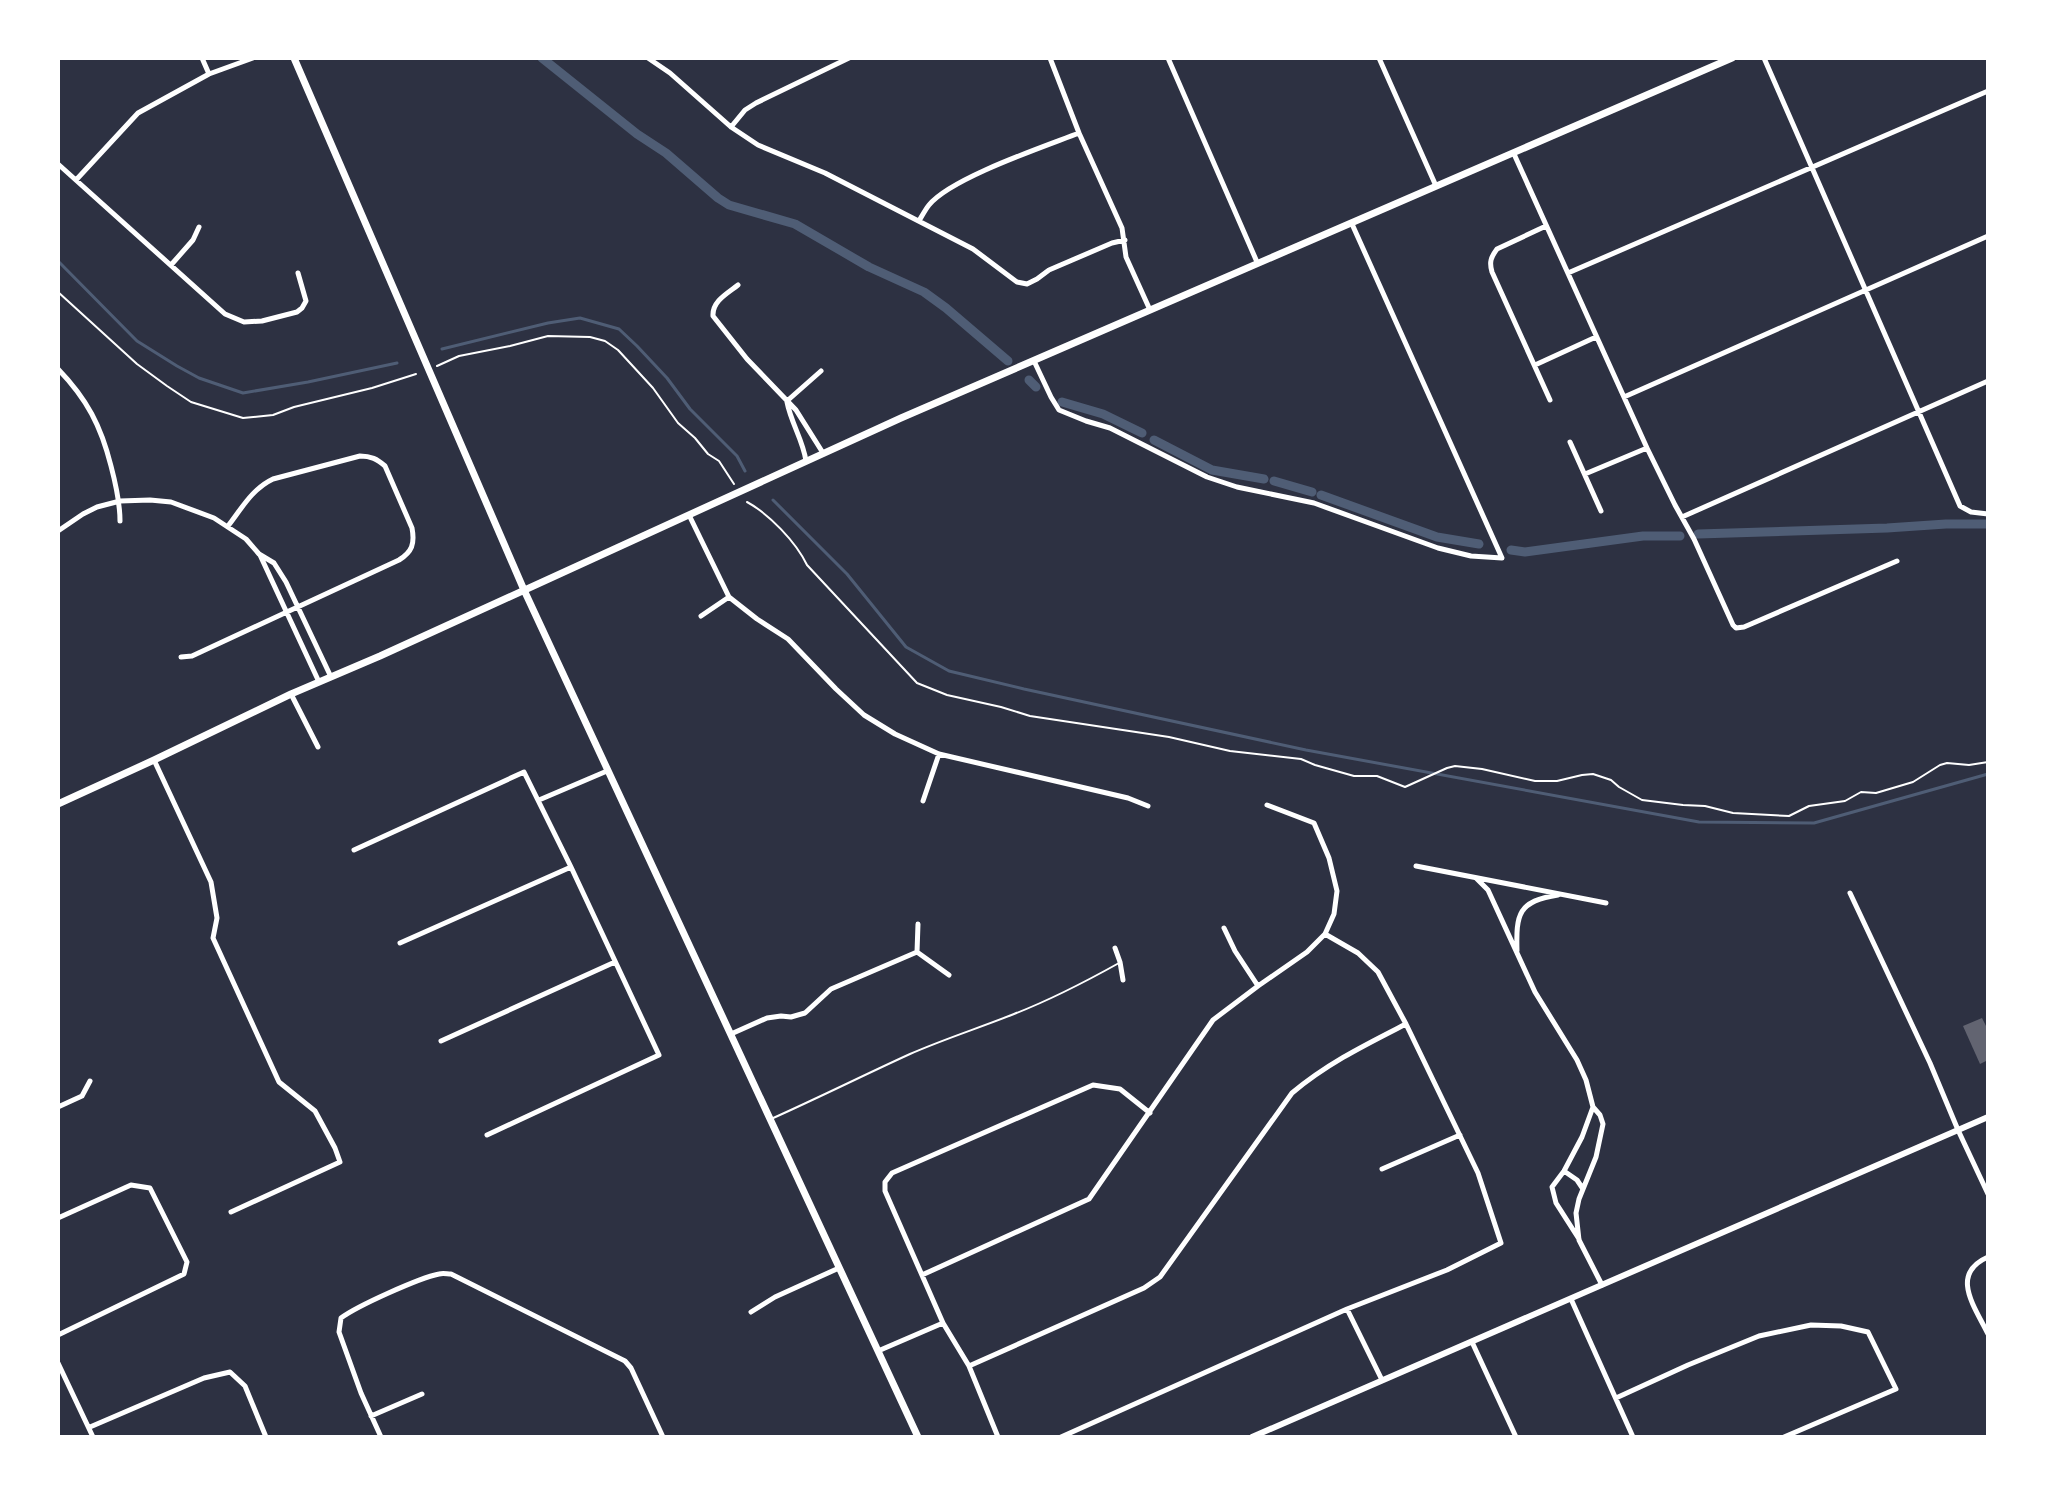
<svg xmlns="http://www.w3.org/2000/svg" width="2046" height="1495" font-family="'Alegreya Sans',sans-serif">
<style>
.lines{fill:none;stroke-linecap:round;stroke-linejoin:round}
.stream{stroke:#4f5d75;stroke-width:3}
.canal{stroke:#4f5d75;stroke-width:9}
.building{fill:#626471}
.path{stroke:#fff;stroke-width:2}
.service{stroke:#fff;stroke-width:2}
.minor{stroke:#fff;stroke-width:5}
.tertiary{stroke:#fff;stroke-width:6}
.secondary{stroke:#fff;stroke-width:7}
</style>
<rect width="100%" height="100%" fill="#2d3142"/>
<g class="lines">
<path class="stream" d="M58,261l79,80 40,25 22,12 44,15 65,-11 89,-19
M442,349l106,-26 32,-5 39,11 18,17 30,32 23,31 47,47 8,15
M773,500l74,74 59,73 43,24 75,18 282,61 393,72 115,1 174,-49"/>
<path class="canal" d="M542,58l95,76 29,19 52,45 11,7 66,19 74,43 55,25 22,16 62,53
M1029,380l7,7
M1062,402l41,12 39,19
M1154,440l58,30 52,9
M1274,481l38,11
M1321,495l116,42 42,7
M1698,534l189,-6 59,-4h42
M1511,550l14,2 118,-16h37"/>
</g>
<path class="building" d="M1982,1018l6,12v30l-8,4 -17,-38z"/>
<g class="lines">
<path class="path" d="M58,292l79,72 30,22 24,16 52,16 30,-3 21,-8 78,-19 44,-14
M437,366l22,-10 51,-10 38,-10 42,1 15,4 13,9 35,38 25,35 17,15 13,16 11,7 15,23
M747,502c22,12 49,40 60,63l110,118 30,12 54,12 29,9 139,21 61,14 71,8 14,6 39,11h23l28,11 42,-19 8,-2 27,3 53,12h22l25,-6 11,-1 18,6 8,7 23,13 41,5 22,1 28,7 56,3 20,-10 36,-5 16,-9 15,1 37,-11 27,-17 7,-2 22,2 19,-3"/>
<path class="service" d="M771,1119c47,-21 93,-44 139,-65 34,-15 69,-26 104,-40 36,-14 71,-32 105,-51"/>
<path class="minor" d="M202,58l7,16
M648,58l22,15 61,54 27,18 67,28 148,76 44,33 10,2 10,-5 12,-9 63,-27 13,-3
M1050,58l29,75 43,95 4,29 24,53
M1168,58l89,204
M1379,58l57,128
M1764,58l196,448 11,6 17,2
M731,127l14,-17 11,-7 93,-45
M1514,154l133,294 28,57 19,34 39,86 3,3 8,-1 153,-66
M58,164l167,150 19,8 18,-1 35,-9 5,-4 4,-7 -8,-28
M76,180l62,-67 71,-39 44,-16
M919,221c3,-5 6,-11 10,-16 22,-27 114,-58 150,-72
M1546,226l-49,23c-6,8 -8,13 -5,23l58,128
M171,265l22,-25 6,-13
M1568,273l420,-182
M738,285c-10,8 -26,16 -25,31l34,43 49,51 27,43
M1034,361l17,36 8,13 27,11 24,7 97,49 30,10 77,16 124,45 33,8 31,2 -150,-334
M1535,365l61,-28
M58,369c29,30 43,57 53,97 5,19 9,36 9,55
M1624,397l364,-161
M787,401l34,-30
M787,402c4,21 16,38 19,59
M1570,442l31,69
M1585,474l62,-26
M689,515l40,82 28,22 31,20 48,50 28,26 31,19 44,20 189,44 20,8
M1682,517l306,-136
M58,531l25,-17 14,-7 23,-6 30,-1 21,2 43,16 32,21 13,15 15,9 12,19 45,95
M260,555l59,127
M701,616l28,-19
M181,657l11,-1 207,-96c13,-8 16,-16 13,-32l-27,-62c-8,-7 -14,-10 -25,-10l-87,23c-21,10 -31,29 -45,47
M291,694l27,53
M154,760l57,122 6,36 -4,20 66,144 36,29 20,37 5,14 -109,50
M539,800l68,-29
M923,801l16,-47
M354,850l170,-78 47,95 88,188 -172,80
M1416,866l190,37
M1476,878l12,12 47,102 42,68 9,20 7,27 7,8 3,9 -7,33 -17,42 -3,14 3,27 23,45
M1850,893l80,170 28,67 30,64
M1224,928l11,23 23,35
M400,943l171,-76
M1115,948l5,14 3,18
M1517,951c-1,-37 1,-50 41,-56
M917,952l32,23
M917,952l1,-28
M731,1034l36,-16 14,-2 10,1 14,-4 26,-24 86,-37
M441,1041l174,-79
M58,1107l24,-11 8,-15
M1382,1169l78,-34
M1564,1171l13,9 6,9
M58,1218l73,-33 19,3 37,74 -3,12 -126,61
M1579,1239l-23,-36 -4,-16 12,-16 18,-34 11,-30
M1988,1257c-39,17 -13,50 0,77
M922,1275l167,-76 124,-179 45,-34 49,-34 18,-18 9,-20 3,-23 -8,-33 -15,-35 -47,-18
M1571,1299l62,138
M1347,1309l35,71
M751,1312l24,-15 64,-29
M1472,1342l44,95
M878,1351l65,-28
M58,1363l35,74
M969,1366l175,-78 16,-11 132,-184c36,-30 73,-48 114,-69
M1616,1398l72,-33 71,-29 52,-11 30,1 27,6 28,57 -112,48
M371,1416l51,-22
M90,1427l114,-49 26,-6 15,14 21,51
M381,1437l-20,-44 -22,-61 2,-14c16,-12 78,-40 98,-44 4,-1 8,0 12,0l174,87 6,7 32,69
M998,1437l-29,-71 -26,-43 -58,-132v-9l7,-9 201,-88 27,4 30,24
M1061,1437l286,-128 100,-39 54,-27 -23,-70 -72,-149 -28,-52 -20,-19 -33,-19"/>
<path class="tertiary" d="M1252,1437l736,-320"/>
<path class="secondary" d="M294,58l230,532 394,847
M58,804l96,-44 137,-66 89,-38 521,-238 831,-360"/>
</g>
<rect width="2046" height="1495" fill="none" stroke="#ffffff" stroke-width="120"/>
</svg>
